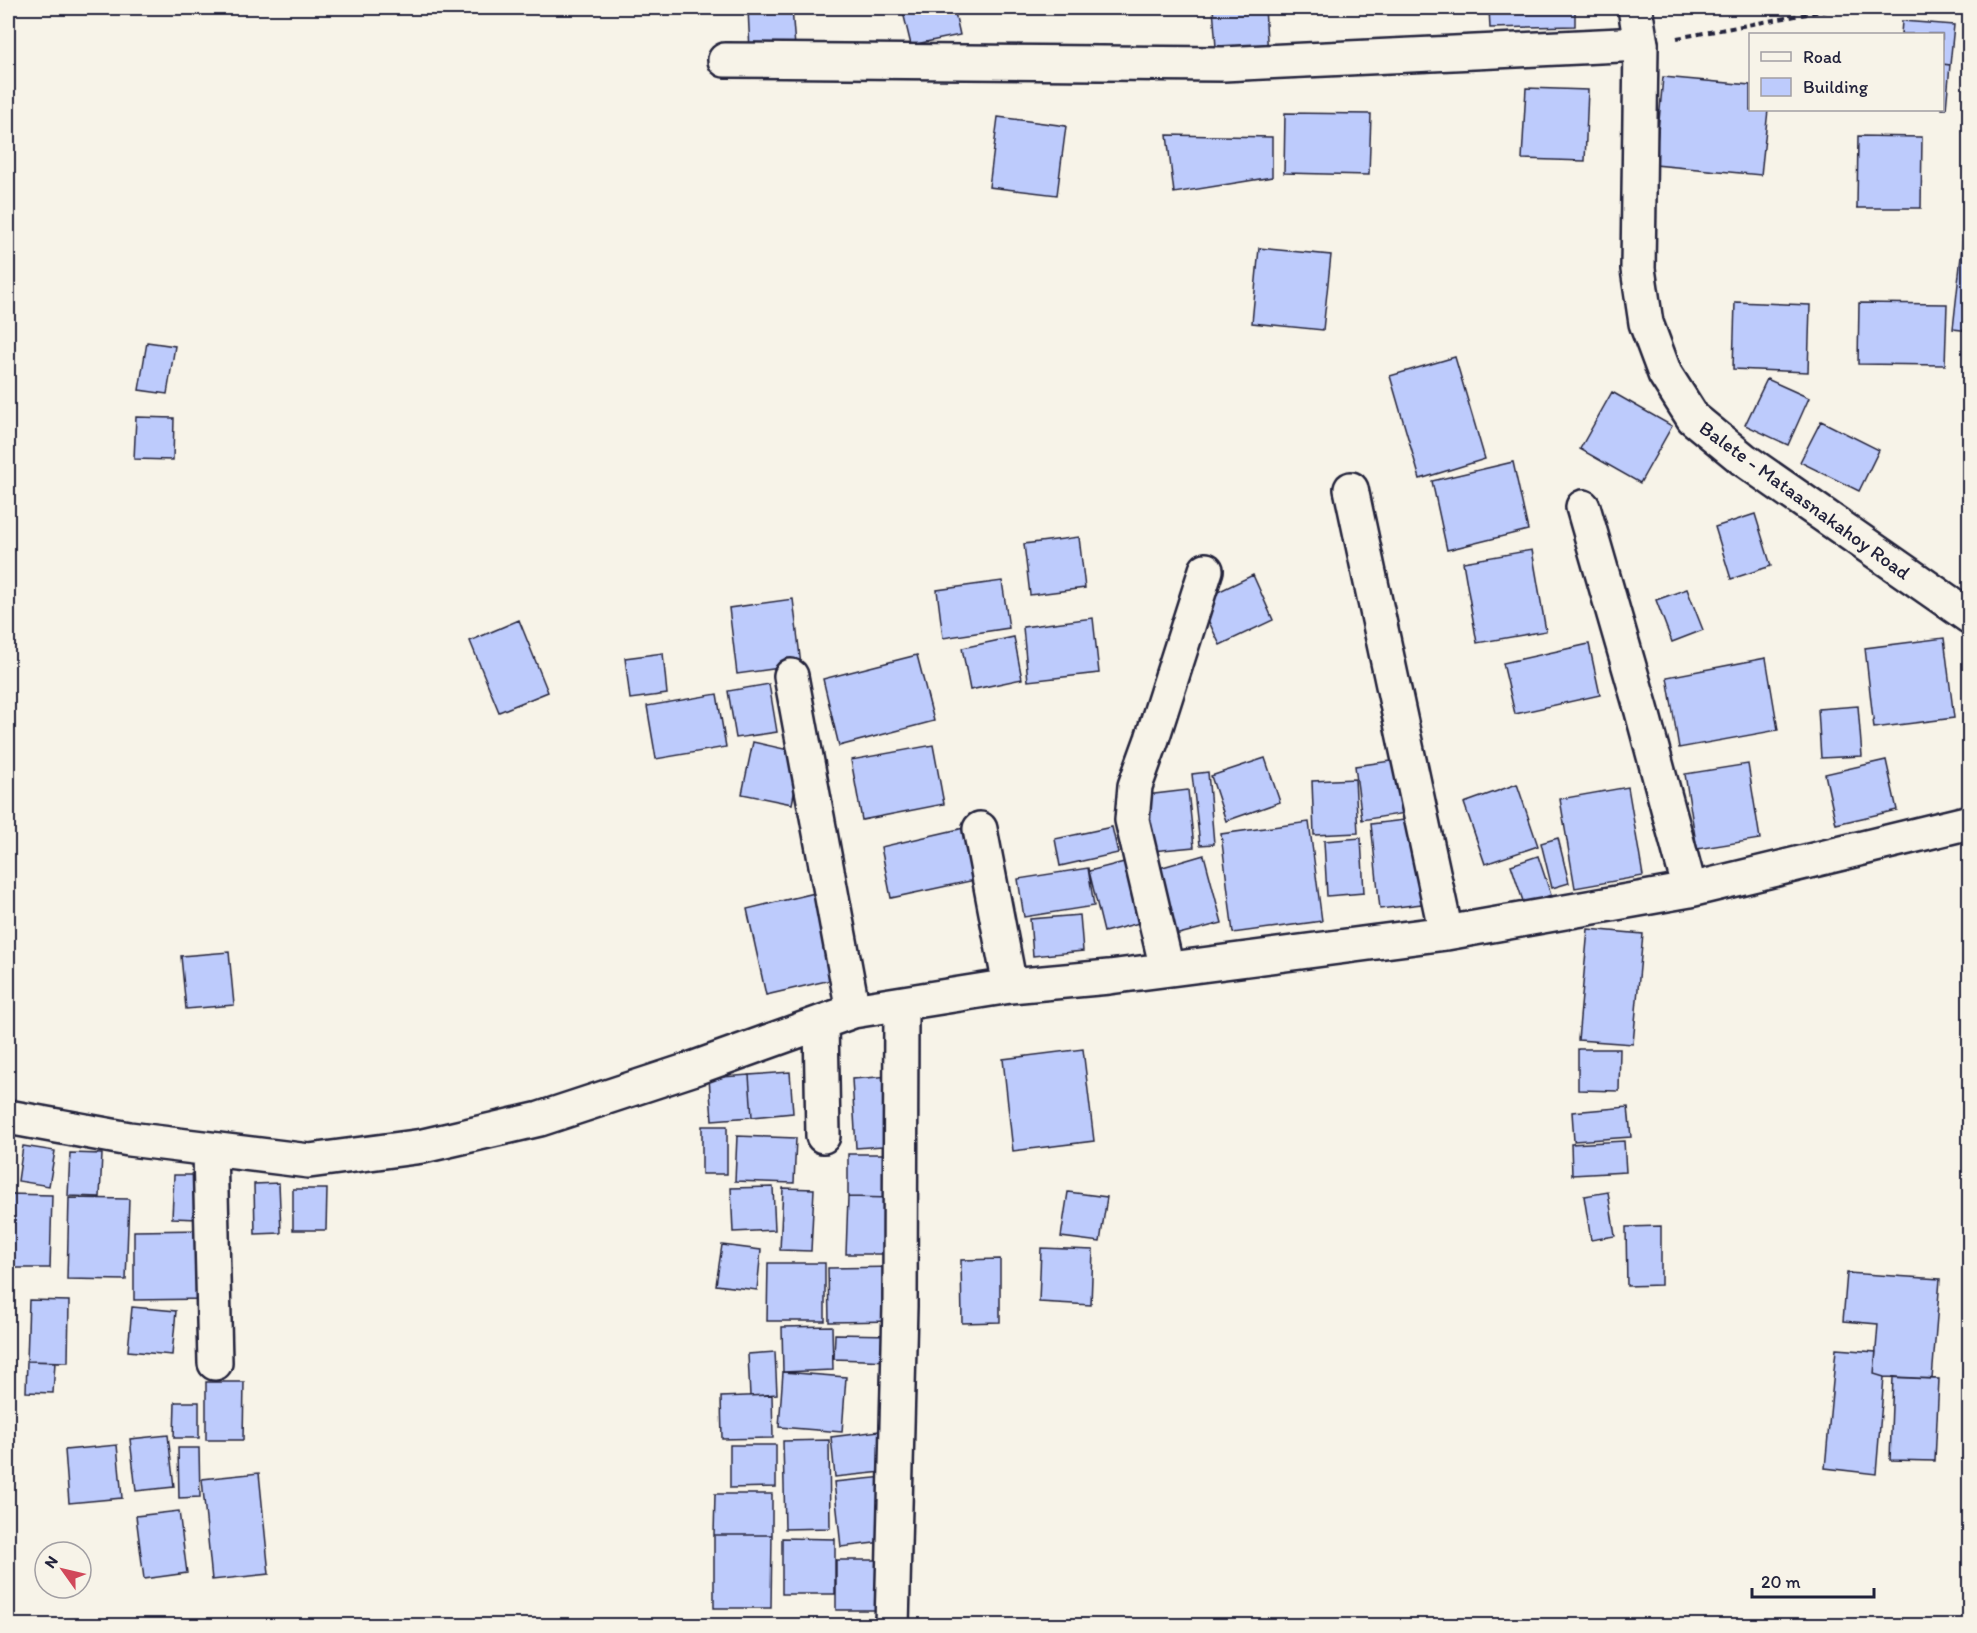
<svg xmlns="http://www.w3.org/2000/svg" width="1977" height="1633" font-family="Itim,sans-serif">
<style>
.building{fill:#bdcbfc;stroke:#22223b;stroke-width:1.5}
.lines{fill:none;stroke-linecap:round;stroke-linejoin:round}
.minor-casing{stroke:#22223b;stroke-width:38}
.major-casing{stroke:#22223b;stroke-width:38}
.path{stroke:#22223b;stroke-width:4;stroke-dasharray:6 4.5;stroke-linecap:butt}
.minor{stroke:#f7f3e8;stroke-width:33}
.major{stroke:#f7f3e8;stroke-width:33}
.labels{text-anchor:middle;dominant-baseline:central;stroke-width:4.5;stroke-linejoin:round;paint-order:stroke}
.street-label{font-size:20px;fill:#22223b;stroke:#f7f3e8}
</style>
<rect width="100%" height="100%" fill="#f7f3e8"/>
<filter id="ink" filterUnits="userSpaceOnUse"><feTurbulence type="fractalNoise" baseFrequency=".0167" numOctaves="2"/><feDisplacementMap in="SourceGraphic" scale="12" xChannelSelector="R" yChannelSelector="G"/><feConvolveMatrix kernelMatrix="1 2 1 2 8 2 1 2 1" color-interpolation-filters="sRGB"/></filter>
<g filter="url(#ink)">
<path class="building" d="M748,8h44l3,39 -45,4z
M902,8h52l6,27 -49,10z
M1213,8h52l3,48 -51,4z
M1489,8h86v18l-85,2z
M1902,21l52,4 -4,40 -8,-1v-30h-41z
M1942,64l8,1 -4,44h-4z
M1663,77l87,8v25h18l-7,65 -106,-10z
M1526,88l62,2 -3,71 -63,-2z
M1285,113l86,1 -2,61 -85,-2z
M998,117l68,9 -9,69 -68,-8z
M1167,135l105,2v40l-98,16z
M1858,136l64,1 -1,71h-64z
M1963,238l7,1v92l-17,-2z
M1259,248l72,7 -8,75 -71,-7z
M1735,302l75,3 -2,67 -75,-3z
M1859,303l88,1 -2,61 -87,-1z
M147,342l28,4 -8,48 -28,-4z
M1455,357l30,102 -65,20 -30,-103z
M1767,379l42,19 -21,47 -43,-20z
M1612,392l60,34 -32,57 -60,-34z
M136,417l38,1 -1,42 -39,-1z
M1821,421l58,29 -20,41 -59,-29z
M1513,462l15,68 -81,20 -15,-69z
M1755,514l16,52 -40,13 -16,-52z
M1079,537l6,51 -55,7 -6,-51z
M1532,550l14,81 -69,12 -14,-81z
M1253,575l20,45 -53,25 -21,-44z
M1002,581l7,47 -66,10 -6,-48z
M1687,589l16,41 -31,12 -16,-42z
M793,599l8,66 -64,9 -8,-66z
M1093,618l6,55 -71,8 -5,-54z
M519,620l29,72 -49,20 -29,-71z
M1014,637l8,42 -52,11 -8,-42z
M1944,638l10,80 -80,10 -9,-80z
M1589,644l11,51 -85,19 -12,-51z
M663,653l4,41 -37,5 -5,-41z
M917,655l17,66 -95,25 -16,-67z
M1766,658l12,72 -99,18 -12,-71z
M769,684l8,48 -41,6 -8,-47z
M717,694l9,53 -70,12 -9,-53z
M1858,706l4,50 -41,2 -3,-49z
M753,742l49,11 -10,51 -50,-10z
M933,745l11,59 -82,16 -11,-60z
M1265,758l15,44 -54,19 -15,-45z
M1398,760l8,53 -44,7 -7,-54z
M1886,760l11,50 -61,14 -11,-50z
M1748,764l12,75 -63,10 -12,-75z
M1208,772l6,72 -14,1 -8,-71z
M1355,779l3,54 -44,2 -2,-54z
M1517,784l21,62 -53,18 -21,-61z
M1628,787l15,89 -68,12 -15,-89z
M1188,790l6,57 -42,4 -6,-56z
M1421,818l9,85 -50,6 -9,-85z
M1309,822l13,99 -89,12 -12,-99z
M1112,827l6,26 -58,13 -5,-27z
M964,828l11,52 -84,18 -10,-51z
M1361,838l3,55 -37,3 -3,-55z
M1558,838l11,45 -17,5 -11,-45z
M1204,855l18,68 -55,14 -18,-66z
M1538,856l13,39 -27,9 -13,-39z
M1136,859l15,61 -47,12 -15,-61z
M1088,868l6,38 -70,11 -6,-38z
M815,893l20,86 -69,16 -19,-86z
M1080,915l3,36 -50,5 -3,-37z
M1588,929l55,5 -10,110 -55,-4z
M229,952l5,53 -48,4 -5,-53z
M1083,1049l11,92 -81,10 -10,-92z
M1578,1049h42l-1,42 -41,-1z
M790,1072l3,41 -41,4 -3,-42z
M749,1075l3,42 -40,3 -3,-42z
M891,1076l5,69 -40,3 -4,-69z
M1628,1107l3,30 -57,4 -2,-29z
M702,1126h25v48h-25z
M737,1136l59,2 -2,45 -59,-2z
M1624,1141l2,31 -54,3 -1,-31z
M23,1146l32,5 -6,35 -31,-5z
M70,1153l32,1 -2,43 -32,-1z
M848,1154h45l-1,44 -44,-1z
M174,1175h26l-2,44 -26,-1z
M279,1183l2,50 -26,1 -1,-50z
M773,1187l2,43 -42,2 -2,-44z
M783,1188l31,1 -3,62 -31,-1z
M293,1189h34l-1,41h-33z
M1068,1192l39,5 -7,45 -39,-5z
M1608,1192l7,44 -24,4 -7,-44z
M8,1194l44,1 -2,73h-42z
M848,1197l44,1 -1,56h-45z
M69,1198l60,1 -3,81 -59,-1z
M1661,1226v59l-34,1 -1,-59z
M206,1230l1,69 -73,1v-69z
M722,1245l39,5 -4,40 -41,-5z
M1041,1248l52,2 -2,55 -52,-3z
M1000,1259v63l-38,1 -1,-63z
M768,1263h57v58h-58z
M897,1267l1,54 -69,1 -1,-54z
M1847,1273l93,6 -8,100 -48,-2 -10,-3 4,-50 -35,-3z
M29,1300l40,1 -1,61 -41,-1z
M132,1307l44,4 -4,44 -44,-4z
M832,1326l1,44 -50,2 -1,-45z
M835,1334l58,1 -1,26 -58,-2z
M1836,1349l40,3 -2,22 10,3 -8,97 -51,-6z
M775,1352l2,42 -27,2 -2,-42z
M27,1361l28,1 -2,31 -27,-1z
M783,1372l63,5 -4,55 -63,-5z
M1893,1377l46,2 -4,82 -45,-1z
M206,1382h38l-1,58h-37z
M772,1395l1,43 -51,1 -1,-42z
M175,1402h24v36h-25z
M887,1430l5,41 -57,6 -4,-40z
M168,1435l6,52 -38,4 -6,-52z
M829,1440l1,88 -45,1 -2,-88z
M117,1445l5,53 -53,5 -4,-53z
M730,1445h46v42l-46,1z
M178,1448h21l1,49 -21,1z
M259,1473l10,101 -57,6 -10,-101z
M885,1477l6,64 -50,6 -7,-65z
M715,1494h57v41h-58z
M179,1511l8,62 -43,6 -8,-63z
M714,1535h58l-1,73h-57z
M782,1538l53,1v55h-53z
M836,1560h54v50h-54z"/>
<g class="lines">
<defs>
<path id="minor" d="M725,60l498,4 418,-20
M1351,489l95,444
M1583,507l58,201 49,182
M791,676l62,335
M980,829l30,157
M1167,969l-35,-149 3,-34 17,-47 54,-169
M821,1023l2,113
M8,1117l121,22 180,22 114,-15 117,-27 152,-50 161,-58 157,-25 99,-9 337,-44 244,-43 280,-68
M210,1149l5,214
M892,1626l8,-320 1,-301"/>
<path id="major" d="M1635,8l6,36 -3,225 8,54 19,51 28,44 50,41 227,158"/>
</defs>
<use href="#minor" class="minor-casing"/>
<use href="#major" class="major-casing"/>
<path class="path" d="M1677,38l162,-30"/>
<use href="#minor" class="minor"/>
<use href="#major" class="major"/>
</g>
</g>
<g class="labels">
<g class="street-label">
<text transform="translate(1805 500) rotate(36)">Balete - Mataasnakahoy Road</text>
</g>
</g>
<rect width="1977" height="1633" fill="none" stroke="#f7f3e8" stroke-width="30"/>
<rect x="15" y="15" width="1947" height="1603" fill="none" stroke="#22223b" stroke-width="2" filter="url(#ink)"/>
<rect x="1749" y="33" width="195" height="78" fill="#f7f3e8" stroke="#a29fa3" stroke-width="1.5"/>
<rect x="1761" y="52" width="30" height="9" fill="#f7f3e8" stroke="#a29fa3" stroke-width="1.5"/>
<text x="1803" y="63" font-size="18" fill="#22223b">Road</text>
<rect x="1761" y="78" width="30" height="18" fill="#bdcbfc" stroke="#a29fa3" stroke-width="1.5"/>
<text x="1803" y="93" font-size="18" fill="#22223b">Building</text>
<g transform="translate(63 1570) rotate(304)"><circle r="28" fill="#f7f3e8" stroke="#a29fa3" stroke-width="1.5"/>
<path d="M0-4.5L10 22L0 15L-10 22Z" fill="#d1495b"/>
<text y="-9" font-size="16" font-weight="bold" text-anchor="middle" fill="#22223b">N</text>
</g>
<path d="M1752 1588v9h122v-9" fill="none" stroke="#22223b" stroke-width="3"/>
<text x="1761" y="1588" font-size="18" fill="#22223b" stroke="#f7f3e8" stroke-width="4.5" paint-order="stroke">20 m</text>
</svg>
